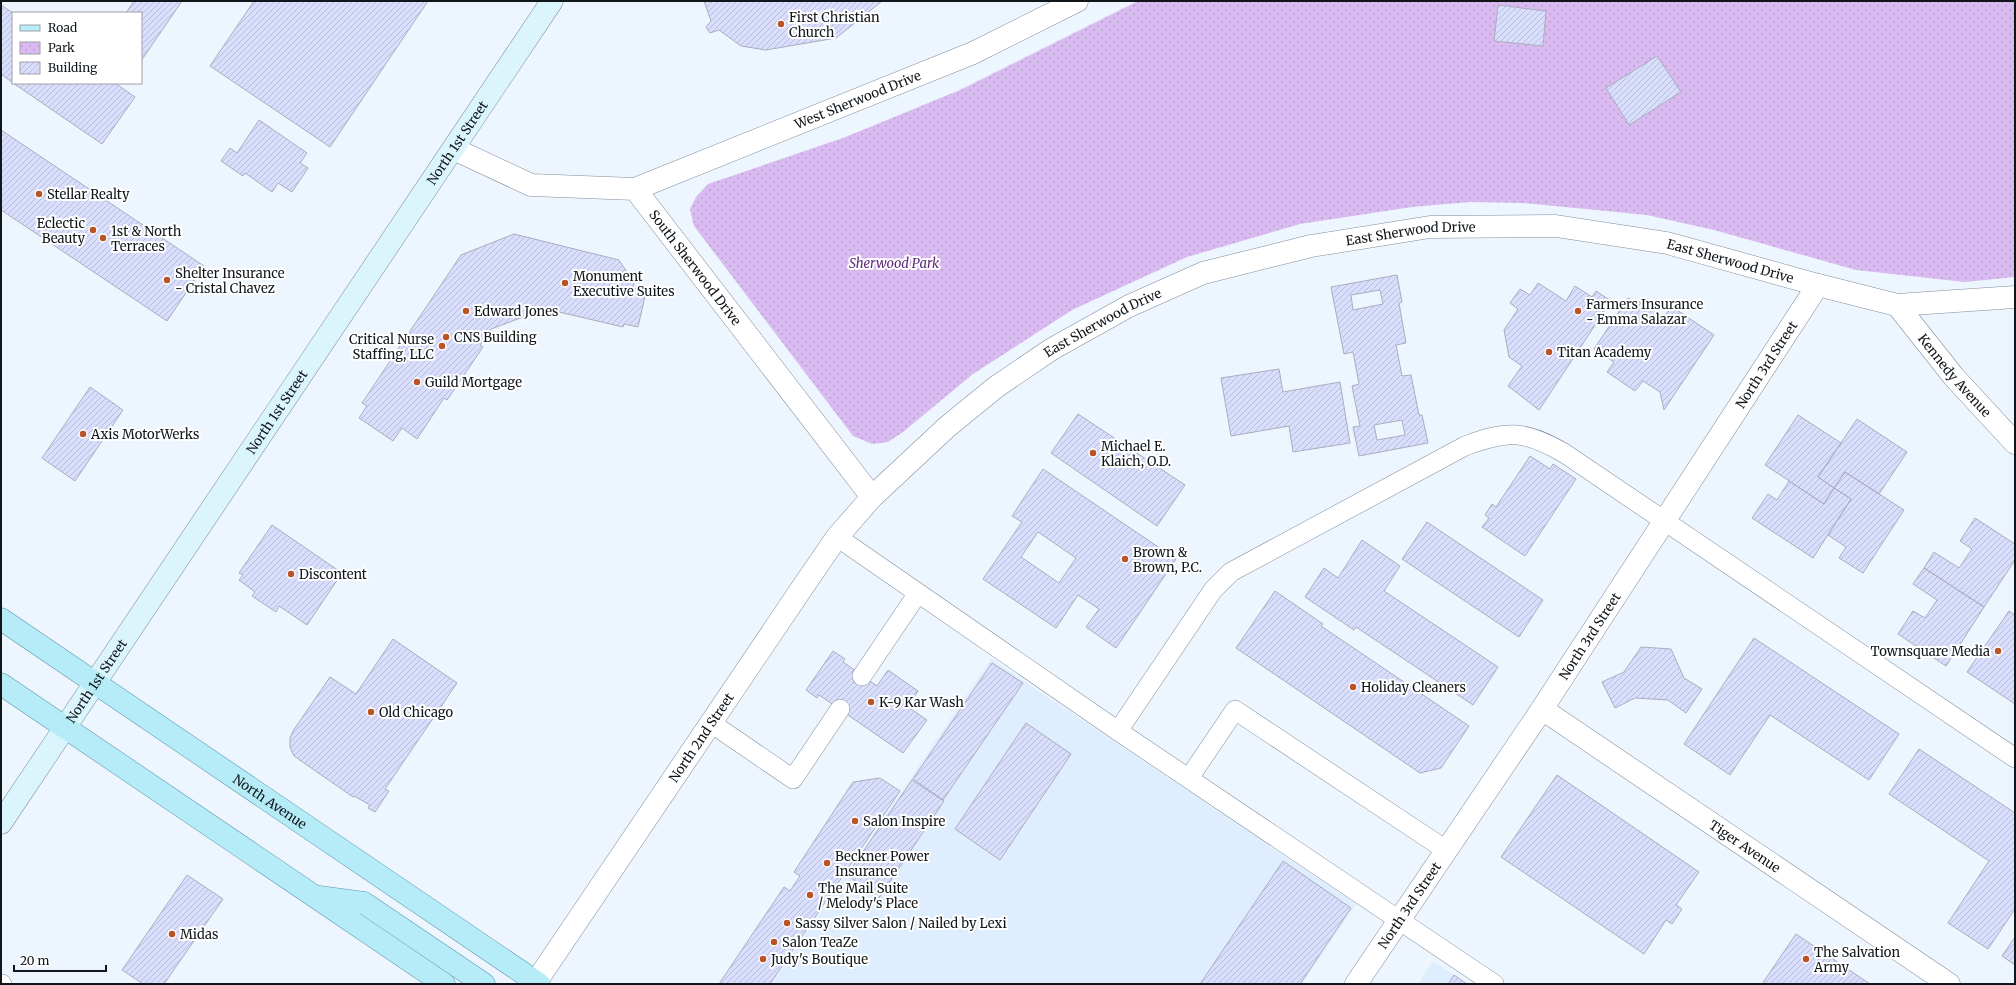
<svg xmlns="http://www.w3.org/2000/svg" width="2016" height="985" font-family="Merriweather,serif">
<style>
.built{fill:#deeefe}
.park{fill:url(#park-dots)}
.building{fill:url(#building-hatch);stroke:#abadbe;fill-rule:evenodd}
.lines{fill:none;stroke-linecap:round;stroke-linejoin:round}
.lane-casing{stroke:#818e9b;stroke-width:20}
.street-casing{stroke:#818e9b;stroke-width:23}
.secondary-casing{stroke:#818e9b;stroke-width:23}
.primary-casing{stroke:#5c97a8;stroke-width:23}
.lane{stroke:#fff;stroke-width:19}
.street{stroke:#fff;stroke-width:22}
.secondary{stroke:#daf5fc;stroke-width:22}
.primary{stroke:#b6ebf8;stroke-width:22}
.poi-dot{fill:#b95426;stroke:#fff;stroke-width:1.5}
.labels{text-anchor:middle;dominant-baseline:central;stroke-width:4;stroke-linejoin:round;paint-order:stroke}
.poi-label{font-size:13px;fill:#11161a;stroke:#fff;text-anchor:start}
.street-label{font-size:13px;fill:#11161a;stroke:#fff}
.park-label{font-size:13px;font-style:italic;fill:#5b287b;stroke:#fff}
</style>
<defs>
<pattern id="park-dots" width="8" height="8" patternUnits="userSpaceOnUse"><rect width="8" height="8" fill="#d9bbf1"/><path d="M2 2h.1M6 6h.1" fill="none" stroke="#b9a0ce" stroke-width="1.8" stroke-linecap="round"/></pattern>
<pattern id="building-hatch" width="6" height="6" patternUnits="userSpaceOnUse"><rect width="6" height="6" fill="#d9defd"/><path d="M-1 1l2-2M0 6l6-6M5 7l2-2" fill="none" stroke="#b9bed8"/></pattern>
</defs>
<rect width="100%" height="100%" fill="#edf5fe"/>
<path class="built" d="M991,659l365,245 -54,80h-530z
M1433,961l34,23h-49z"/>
<path class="park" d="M1138,1h877v276l-50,5 -109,-12 -142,-40 -67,-15 -123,-12 -54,-1 -58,5 -112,17 -113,33 -115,53 -99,64 -70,58 -15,10 -16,2 -19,-8 -159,-210 -4,-17 6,-12 12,-13 135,-46 117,-48z"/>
<path class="building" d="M134,1h48l-41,60v-48h-15z
M254,1h174l-98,146 -120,-81z
M704,1h178l-46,37 -70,12 -25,-4 -22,-16 -9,3 -4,-6 5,-6z
M1,5l12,8v70l-12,-9z
M1498,5l48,6 -3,35 -49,-5z
M1657,56l24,36 -52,33 -23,-37z
M13,83h102l20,14 -33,47z
M259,120l48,33 -7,10 8,5 -16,24 -14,-9 -6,9 -27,-19 -2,3 -22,-15 9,-13 7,5z
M1,130l203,136 -37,55 -166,-111z
M514,234l105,26 15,23 -1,5 13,4 -8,35 -14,-3 -1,3 -81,-19 -9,4 1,1 -43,16 -11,16 3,2 -36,53 -3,-2 -27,41 -15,-11 -9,13 -34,-23 8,-12 -5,-3 99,-148z
M1397,275l5,27 -3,1 7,40 -10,2 6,31 9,-1 8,40h3l6,28 -69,13 -6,-29 7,-1 -8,-40 7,-2 -6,-32 -9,2 -13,-67zM1380,290l3,14 -30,6 -2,-15zM1402,420l3,15 -28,5 -3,-15z
M1538,283l28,18 9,-15 17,11 4,-6 15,10 -72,109 -31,-24 14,-20 -13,-9 -5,-27 14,-21 -8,-6 10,-14 10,6z
M1628,298l5,3 2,-2 24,15 -2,3 6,3 8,-14 43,29 -50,75 -4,-18 -17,-11 -8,10 -28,-19 7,-10 -20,-13z
M1279,369l4,23 57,-10 10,61 -57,9 -4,-26 -58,10 -10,-58z
M90,387l33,23 -48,71 -33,-23z
M1078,414l107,71 -28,41 -106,-73z
M1798,415l43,28 -23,34 16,11 -10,16 -59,-39z
M1857,419l50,33 -28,42 -34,-22 -11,16 -16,-11z
M1530,456l20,13 3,-5 23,15 -51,77 -43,-29 7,-9 -4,-3 7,-11 4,3z
M1043,469l133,90 -60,89 -30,-21 13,-18 -21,-14 -22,33 -73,-49 39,-57 -10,-6zM1038,532l38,26 -17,25 -38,-26z
M1845,472l59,38 -41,63 -24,-15 7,-11 -18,-12 23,-36 -17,-11z
M1789,481l35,23 10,-16 17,11 -38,59 -61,-40 16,-24 9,6z
M1975,518l40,26v16l-31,47 -60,-39 10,-16 25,16 13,-19 -12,-8z
M1427,522l116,78 -24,37 -117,-78z
M272,525l70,48 -35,52 -28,-19 -3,6 -24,-16 3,-4 -16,-12 4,-5 -4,-2z
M1362,540l38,26 -16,25 114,76 -25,38 -117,-78 -2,3 -49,-33 19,-29 14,10z
M1924,568l60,39 -38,59 -48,-32 15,-23 12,7 12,-18 -24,-16z
M1275,591l48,33 -2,2 148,100 -28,42 -21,5 -184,-125z
M2009,611l6,4v89l-48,-32z
M1754,638l145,96 -30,46 -99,-65 -40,60 -46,-31z
M393,639l64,44 -72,106 4,2 -14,21 -7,-4 2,-3 -16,-9 -1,1 -59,-41 -4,-9v-9l3,-7 37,-54 26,17z
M1641,647l30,2 13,29 18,11 -16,24 -18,-13 -33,-2 -20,10 -13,-26 22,-10z
M833,651l12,8 -2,3 34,24 11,-16 30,21 -10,16 19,13 -24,33 -84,-58 -2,3 -11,-8z
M992,663l31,20 -80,117 -30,-21z
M1026,723l45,31 -71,106 -45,-31z
M1919,749l96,64v96l-27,40 -40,-26 41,-62 -100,-67z
M1557,775l142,97 -23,33 6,4 -10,15 -6,-4 -22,34 -143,-97z
M880,778l20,13 -130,193h-51l65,-97 6,4 10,-15 -6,-4 59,-90z
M912,780l32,21 -65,97 -32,-23z
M1283,861l68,47 -51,76h-100z
M187,875l36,24 -59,85h-21l-21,-14z
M1796,934l74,50h-108z
M2015,937v28l-13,-9z
M1454,975l13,9h-19z"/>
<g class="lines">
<defs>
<path id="lane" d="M837,537l281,194 376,253
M862,676l56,-83
M711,723l82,56 47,-70
M1118,731l95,-141 18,-18 234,-126c43,-16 59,-16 99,7l451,305
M1189,778l46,-68 211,140
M1,984h1"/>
<g id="street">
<path id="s1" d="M454,149l77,36 104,4 237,308"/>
<path id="s2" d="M635,189l338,-136 104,-52"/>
<path id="s3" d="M1897,305l57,72 61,66"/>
<path id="s4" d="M1542,709l407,275"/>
<path id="s5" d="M536,982l266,-394 35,-51 35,-40 75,-70 49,-40 56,-38 77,-43 74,-33 108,-27 119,-19 126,-1 111,17 151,42 79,20 118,-8"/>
<path id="s6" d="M1356,984l186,-275 276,-424"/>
</g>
<g id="secondary">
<path id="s7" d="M1,823l551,-822"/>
</g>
<g id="primary">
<path id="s8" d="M1,619l538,365"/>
<path d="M1,684l443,300"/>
<path d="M319,897l45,6 120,81"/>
</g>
</defs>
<use href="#lane" class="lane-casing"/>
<use href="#street" class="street-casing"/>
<use href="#secondary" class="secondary-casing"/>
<use href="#primary" class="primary-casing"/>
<use href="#lane" class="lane"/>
<use href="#street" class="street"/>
<use href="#secondary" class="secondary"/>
<use href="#primary" class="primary"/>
</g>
<g class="poi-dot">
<circle cx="781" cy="24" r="4"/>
<circle cx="39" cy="194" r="4"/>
<circle cx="93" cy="230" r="4"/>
<circle cx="103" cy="238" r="4"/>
<circle cx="167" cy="280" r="4"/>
<circle cx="565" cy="283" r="4"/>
<circle cx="466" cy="311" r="4"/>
<circle cx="1578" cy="311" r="4"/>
<circle cx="446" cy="337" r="4"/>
<circle cx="442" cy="346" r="4"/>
<circle cx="1549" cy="352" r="4"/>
<circle cx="417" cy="382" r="4"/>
<circle cx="83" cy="434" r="4"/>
<circle cx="1093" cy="453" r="4"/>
<circle cx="1125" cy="559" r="4"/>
<circle cx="291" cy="574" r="4"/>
<circle cx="1998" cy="651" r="4"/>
<circle cx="1353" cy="687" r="4"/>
<circle cx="871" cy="702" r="4"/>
<circle cx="371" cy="712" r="4"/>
<circle cx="855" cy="821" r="4"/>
<circle cx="827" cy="863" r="4"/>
<circle cx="810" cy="895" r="4"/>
<circle cx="787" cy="923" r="4"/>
<circle cx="172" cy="934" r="4"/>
<circle cx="774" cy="942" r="4"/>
<circle cx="763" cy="959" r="4"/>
<circle cx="1806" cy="959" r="4"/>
</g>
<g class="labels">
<g class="poi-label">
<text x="789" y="17">First Christian<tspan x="789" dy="15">Church</tspan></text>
<text x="47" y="194">Stellar Realty</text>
<text x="85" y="223" text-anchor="end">Eclectic<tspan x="85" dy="15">Beauty</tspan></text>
<text x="111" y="231">1st &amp; North<tspan x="111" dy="15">Terraces</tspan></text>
<text x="175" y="273">Shelter Insurance<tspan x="175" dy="15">- Cristal Chavez</tspan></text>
<text x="573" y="276">Monument<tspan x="573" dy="15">Executive Suites</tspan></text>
<text x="1586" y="304">Farmers Insurance<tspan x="1586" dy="15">- Emma Salazar</tspan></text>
<text x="474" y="311">Edward Jones</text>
<text x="454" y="337">CNS Building</text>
<text x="434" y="339" text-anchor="end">Critical Nurse<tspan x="434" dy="15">Staffing, LLC</tspan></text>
<text x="1557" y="352">Titan Academy</text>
<text x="425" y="382">Guild Mortgage</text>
<text x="91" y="434">Axis MotorWerks</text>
<text x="1101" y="446">Michael E.<tspan x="1101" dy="15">Klaich, O.D.</tspan></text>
<text x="1133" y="552">Brown &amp;<tspan x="1133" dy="15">Brown, P.C.</tspan></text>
<text x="299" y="574">Discontent</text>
<text x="1990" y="651" text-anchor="end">Townsquare Media</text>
<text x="1361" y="687">Holiday Cleaners</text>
<text x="879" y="702">K-9 Kar Wash</text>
<text x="379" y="712">Old Chicago</text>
<text x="863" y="821">Salon Inspire</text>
<text x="835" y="856">Beckner Power<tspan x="835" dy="15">Insurance</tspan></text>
<text x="818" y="888">The Mail Suite<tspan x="818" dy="15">/ Melody's Place</tspan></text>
<text x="795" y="923">Sassy Silver Salon / Nailed by Lexi</text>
<text x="180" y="934">Midas</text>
<text x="782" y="942">Salon TeaZe</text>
<text x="1814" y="952">The Salvation<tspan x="1814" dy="15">Army</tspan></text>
<text x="771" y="959">Judy's Boutique</text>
</g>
<g class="street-label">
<text stroke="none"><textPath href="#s2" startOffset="240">West Sherwood Drive</textPath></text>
<text stroke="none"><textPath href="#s7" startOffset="819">North 1st Street</textPath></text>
<text stroke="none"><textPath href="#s5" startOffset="1205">East Sherwood Drive</textPath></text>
<text stroke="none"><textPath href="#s5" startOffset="1529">East Sherwood Drive</textPath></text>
<text stroke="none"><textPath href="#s1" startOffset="288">South Sherwood Drive</textPath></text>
<text stroke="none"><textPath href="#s5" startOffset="881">East Sherwood Drive</textPath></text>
<text stroke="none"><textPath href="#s6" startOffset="743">North 3rd Street</textPath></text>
<text stroke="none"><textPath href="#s3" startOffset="91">Kennedy Avenue</textPath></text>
<text stroke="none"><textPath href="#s7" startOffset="495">North 1st Street</textPath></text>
<text stroke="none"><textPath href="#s6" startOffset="419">North 3rd Street</textPath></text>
<text stroke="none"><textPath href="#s7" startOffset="171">North 1st Street</textPath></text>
<text stroke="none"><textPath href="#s5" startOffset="295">North 2nd Street</textPath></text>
<text stroke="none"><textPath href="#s8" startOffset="325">North Avenue</textPath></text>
<text stroke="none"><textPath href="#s4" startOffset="245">Tiger Avenue</textPath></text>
<text stroke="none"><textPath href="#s6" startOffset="95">North 3rd Street</textPath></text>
</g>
<g class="park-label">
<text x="894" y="263">Sherwood Park</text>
</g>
</g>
<rect width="2016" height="985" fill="none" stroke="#11161a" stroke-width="4"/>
<rect x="12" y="12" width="130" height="72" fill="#ffffff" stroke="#a0a2a3"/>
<rect x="20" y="25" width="20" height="6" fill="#b6ebf8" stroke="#a0a2a3"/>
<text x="48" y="32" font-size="12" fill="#11161a">Road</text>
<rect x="20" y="42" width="20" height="12" fill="url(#park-dots)" stroke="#a0a2a3"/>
<text x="48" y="52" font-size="12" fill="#11161a">Park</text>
<rect x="20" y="62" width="20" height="12" fill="url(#building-hatch)" stroke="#a0a2a3"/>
<text x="48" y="72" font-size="12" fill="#11161a">Building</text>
<path d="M14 965v6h92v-6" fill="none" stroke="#11161a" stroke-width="2"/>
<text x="20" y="965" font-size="12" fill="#11161a" stroke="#ffffff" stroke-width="3" paint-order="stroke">20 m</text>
</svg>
